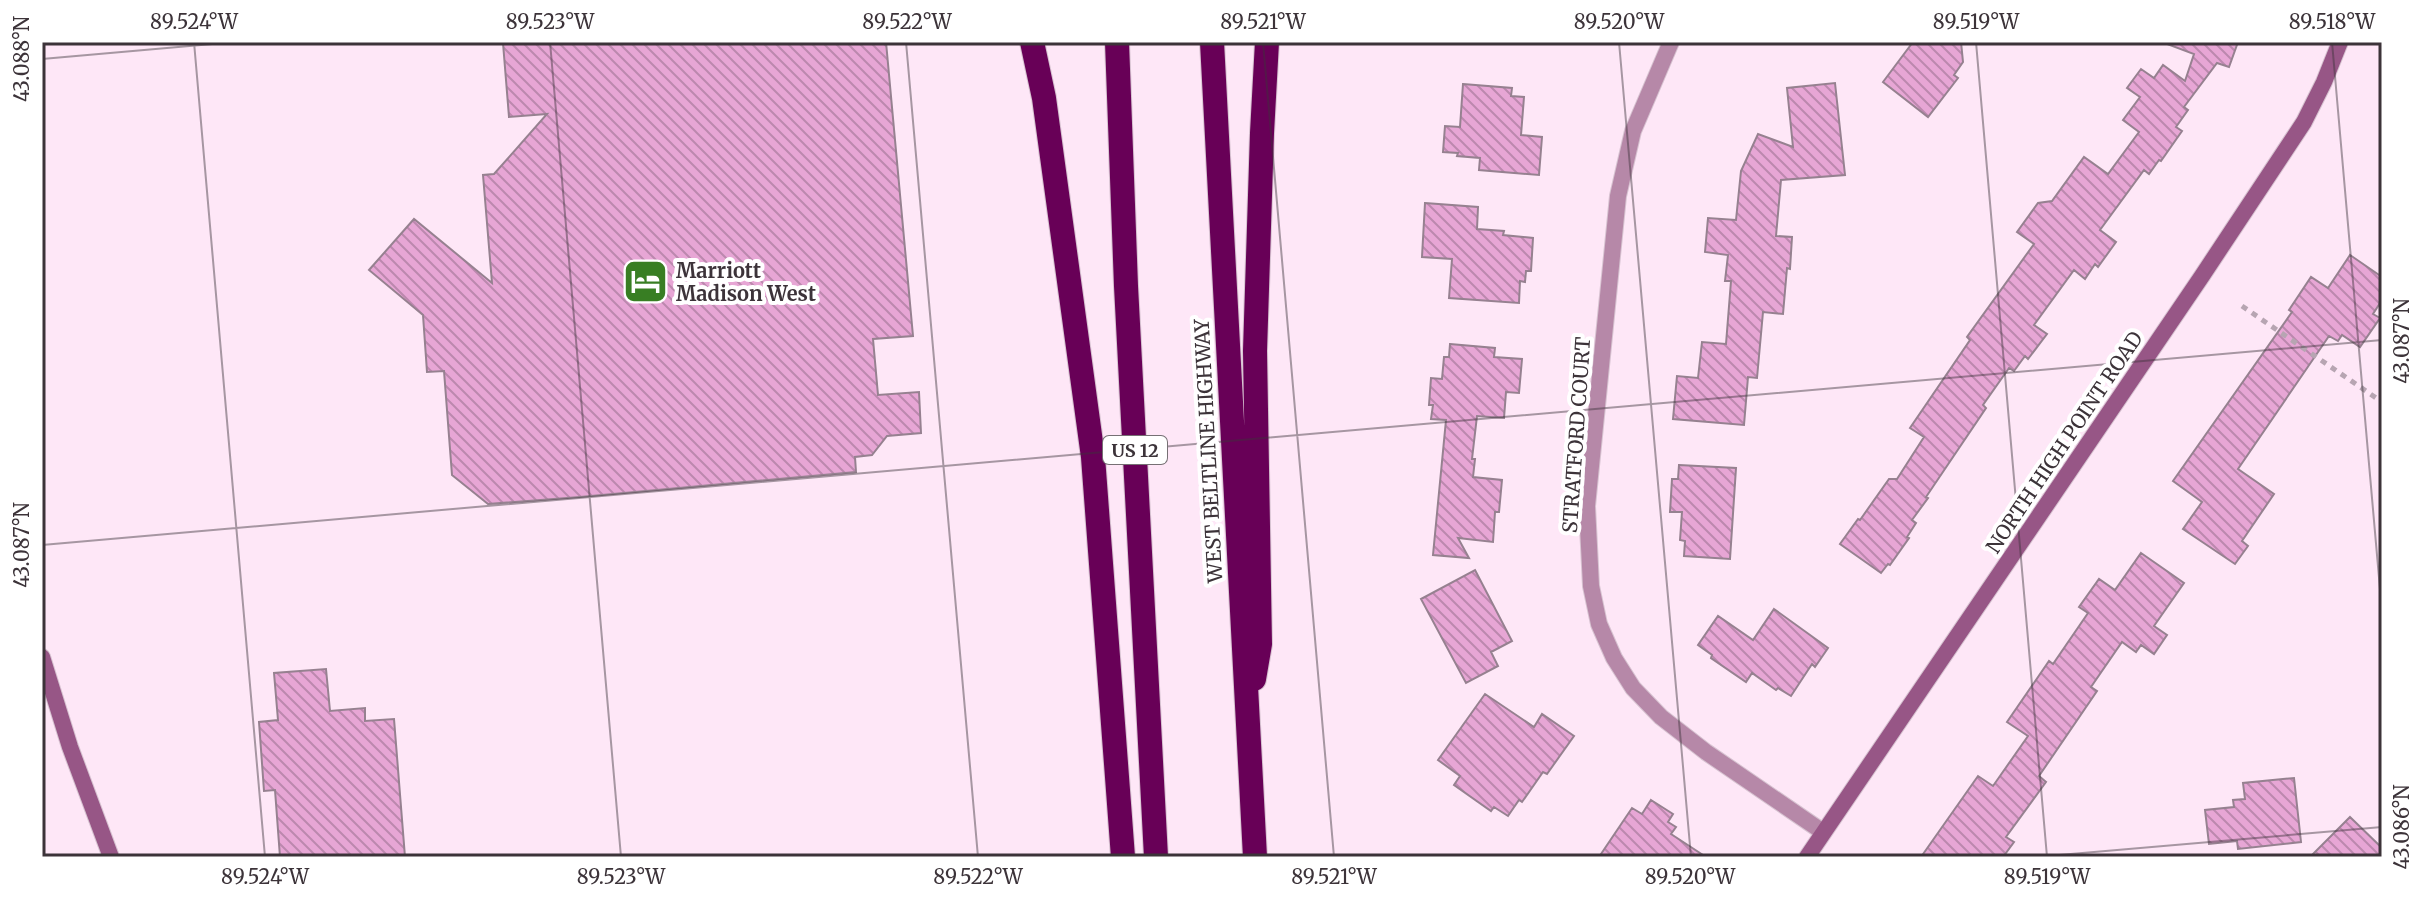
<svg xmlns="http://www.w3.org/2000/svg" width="2424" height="899" font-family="Merriweather,serif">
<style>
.building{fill:url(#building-back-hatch);stroke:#968190;stroke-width:2}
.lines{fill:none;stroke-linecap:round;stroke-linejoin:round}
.street-casing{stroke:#d7c3d1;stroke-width:18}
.secondary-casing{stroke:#d7c3d1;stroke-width:18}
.highway-casing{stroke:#d7c3d1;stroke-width:26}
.path{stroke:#b7a5b2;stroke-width:5;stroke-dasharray:6 6;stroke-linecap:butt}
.street{stroke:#b688a8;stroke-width:16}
.secondary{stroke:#975686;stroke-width:16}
.highway{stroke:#680057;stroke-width:24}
.ticks{fill:none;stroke:#3c3339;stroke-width:2;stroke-opacity:0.45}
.labels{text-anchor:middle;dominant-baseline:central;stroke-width:8;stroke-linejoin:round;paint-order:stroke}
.shield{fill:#fff;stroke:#767074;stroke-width:2}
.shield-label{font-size:18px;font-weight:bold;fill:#3c3339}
.poi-label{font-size:20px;font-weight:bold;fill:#3c3339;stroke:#fff;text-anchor:start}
.street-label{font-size:20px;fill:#3c3339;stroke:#fff}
.neatline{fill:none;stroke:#3c3339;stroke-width:3}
.ticks-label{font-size:20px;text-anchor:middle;fill:#3c3339}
</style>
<defs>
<pattern id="building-back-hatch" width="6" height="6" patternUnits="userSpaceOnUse" patternTransform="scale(2)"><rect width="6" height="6" fill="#e7a6d5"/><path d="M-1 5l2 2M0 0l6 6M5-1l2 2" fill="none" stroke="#bc88ae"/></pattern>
</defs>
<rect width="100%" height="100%" fill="#fee7f7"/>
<path class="building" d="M521,42h365l27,294 -40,3 5,56 41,-3 2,41 -34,3 -15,19 -17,2 1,15 -276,25 -92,7 -36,-29 -8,-104 -17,1 -4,-57 -54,-45 45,-51 78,64 -9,-108 11,-1 53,-60 -38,3 -6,-74z
M1913,42h48l2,20 -9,13 4,3 -30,39 -45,-35z
M2168,42h70l-9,25 -12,-4 -33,44 4,3 -12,17 6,4 -21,30 -2,-1 -10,14 -5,-4 -44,60 16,12 -18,25 -3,-3 -10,15 -11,-9 -40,55 13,9 -19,25 -3,-3 -11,15 -5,-3 -26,37 3,3 -60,89 2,1 -16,22 4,3 -9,14 2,1 -19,27 -2,-1 -7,9 -41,-29 18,-25 2,1 29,-41h8l27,-42 -14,-9 60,-88 -3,-3 67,-93 -17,-12 21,-29 14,-2 32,-44 24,17 31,-42 -16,-12 17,-23 -13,-9 14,-19 13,9 9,-13 22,16 9,-27 -27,-10z
M1835,83l10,92 -64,5 -5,56 16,1 -2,32 -3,-1 -4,46 -20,-2 -6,66 -9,-1 -4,48 -71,-6 4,-43 21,2 4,-36 24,2 5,-63h-6l3,-26 -23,-3 3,-34 28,2 5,-49 17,-37 35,13 -6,-59z
M1463,84l49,4 -1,8 13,1 -3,38 21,2 -3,38 -60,-5 1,-12 -23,-2 1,-3 -15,-1 2,-26 15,1z
M1425,203l53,4 -1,22 27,2 -1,4 30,3 -2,33h-5l-1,11 -5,-1 -1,22 -70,-5 3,-39 -30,-2z
M2350,255l32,22v23l-9,14 7,4 -20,29 -18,-12 -4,6 -9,-5 -91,133 36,25 -32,47 6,5 -13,18 -52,-35 19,-27 -29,-21 119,-169 -3,-2 22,-33 17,11z
M1450,344l45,4 -1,9 28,2 -3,34 -13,-1 -2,26 -27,-2 -5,43h3l-2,18 29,3 -3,32h-4l-2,30 -35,-4 11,20 -36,-3 13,-135 -15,-1 2,-14h-4l2,-27 11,1 2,-22h5z
M1679,465l57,3 -6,91 -46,-3 1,-15 -5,-1 2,-28h-12l2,-33h6z
M2141,553l43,30 -30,43 13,9 -13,19 -13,-9 -5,7 -14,-10 -31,45 6,4 -58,85 7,6 -40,55 8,5 -11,15h-82l57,-81 15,10 35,-50 -21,-14 42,-61 4,3 35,-51 -9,-6 20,-28 16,11z
M1475,570l37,71 -21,11 7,14 -32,17 -45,-84z
M1774,609l54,39 -13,19 -3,-3 -21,32 -13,-8 -2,2 -24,-17 -6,9 -35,-24 1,-3 -14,-10 20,-29 35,24z
M326,669l4,42 35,-3v13l29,-2 11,138h-125l-5,-67 -11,1 -5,-69 19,-2 -4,-47z
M1485,694l49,33 8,-13 32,22 -27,38 -4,-2 -21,30 -3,-2 -11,16 -14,-9 -3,4 -37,-26 6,-9 -22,-16z
M2294,778l7,64 -63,7 -1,-8 -28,3 -4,-34 29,-3 -1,-7 12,-1 -2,-16z
M1651,800l22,14 -5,8 8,5 -5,7 35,23h-107l33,-49 10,6z
M2350,817l32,31v9h-72z"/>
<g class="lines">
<defs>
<path id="street" d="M1671,42l-38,89 -15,65 -31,310 4,80 8,38 15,34 19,30 28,29 45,35 117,80"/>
<path id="secondary" d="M42,657l28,90 41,110
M1807,857l395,-581 102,-154 20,-40 16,-40"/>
<path id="highway" d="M1032,42l12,56 49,359 30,400
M1117,42l9,244 30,571
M1212,42l43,815
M1254,679l6,-35 -5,-293 7,-218 5,-91"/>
</defs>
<use href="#street" class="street-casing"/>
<use href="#secondary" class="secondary-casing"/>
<use href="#highway" class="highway-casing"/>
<path class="path" d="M2242,306l140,96"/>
<use href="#street" class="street"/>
<use href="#secondary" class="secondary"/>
<use href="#highway" class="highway"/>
</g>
<path class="ticks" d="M194,42l71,815M550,42l71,815M906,42l72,815M1263,42l71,815M1619,42l72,815M1976,42l71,815M2332,42l50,570M42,59l193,-17M42,545l2340,-205M2036,857l346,-30"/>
<defs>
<symbol id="hotel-square" viewBox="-11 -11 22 22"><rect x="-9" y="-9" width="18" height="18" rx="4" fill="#387e23" stroke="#fff"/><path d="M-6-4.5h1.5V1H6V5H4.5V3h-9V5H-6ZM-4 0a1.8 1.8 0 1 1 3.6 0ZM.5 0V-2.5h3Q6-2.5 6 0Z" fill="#fff"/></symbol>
</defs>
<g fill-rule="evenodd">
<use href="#hotel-square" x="620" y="256" width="51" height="51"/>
</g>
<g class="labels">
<rect class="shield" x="1103" y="436" width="64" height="28" rx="6"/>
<g class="shield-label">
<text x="1135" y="450">US 12</text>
</g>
<g class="poi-label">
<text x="676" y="270">Marriott<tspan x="676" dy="23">Madison West</tspan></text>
</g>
<g class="street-label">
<text transform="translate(1576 435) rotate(-86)">STRATFORD COURT</text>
<text transform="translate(2064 442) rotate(-56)">NORTH HIGH POINT ROAD</text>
<text transform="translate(1208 451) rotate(-93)">WEST BELTLINE HIGHWAY</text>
</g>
</g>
<rect width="2424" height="899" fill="none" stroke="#ffffff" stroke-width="88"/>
<rect x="44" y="44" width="2336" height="811" class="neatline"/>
<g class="ticks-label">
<text x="194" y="29">89.524°W</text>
<text x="550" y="29">89.523°W</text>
<text x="907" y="29">89.522°W</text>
<text x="1263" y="29">89.521°W</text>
<text x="1619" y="29">89.520°W</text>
<text x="1976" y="29">89.519°W</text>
<text x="2332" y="29">89.518°W</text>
<text transform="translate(22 59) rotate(-90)" y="7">43.088°N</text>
<text transform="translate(2402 341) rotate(-90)" y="7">43.087°N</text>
<text transform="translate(22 545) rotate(-90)" y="7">43.087°N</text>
<text transform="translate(2402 827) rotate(-90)" y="7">43.086°N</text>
<text x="265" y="884">89.524°W</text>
<text x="621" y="884">89.523°W</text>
<text x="978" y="884">89.522°W</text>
<text x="1334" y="884">89.521°W</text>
<text x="1690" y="884">89.520°W</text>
<text x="2047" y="884">89.519°W</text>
</g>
</svg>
